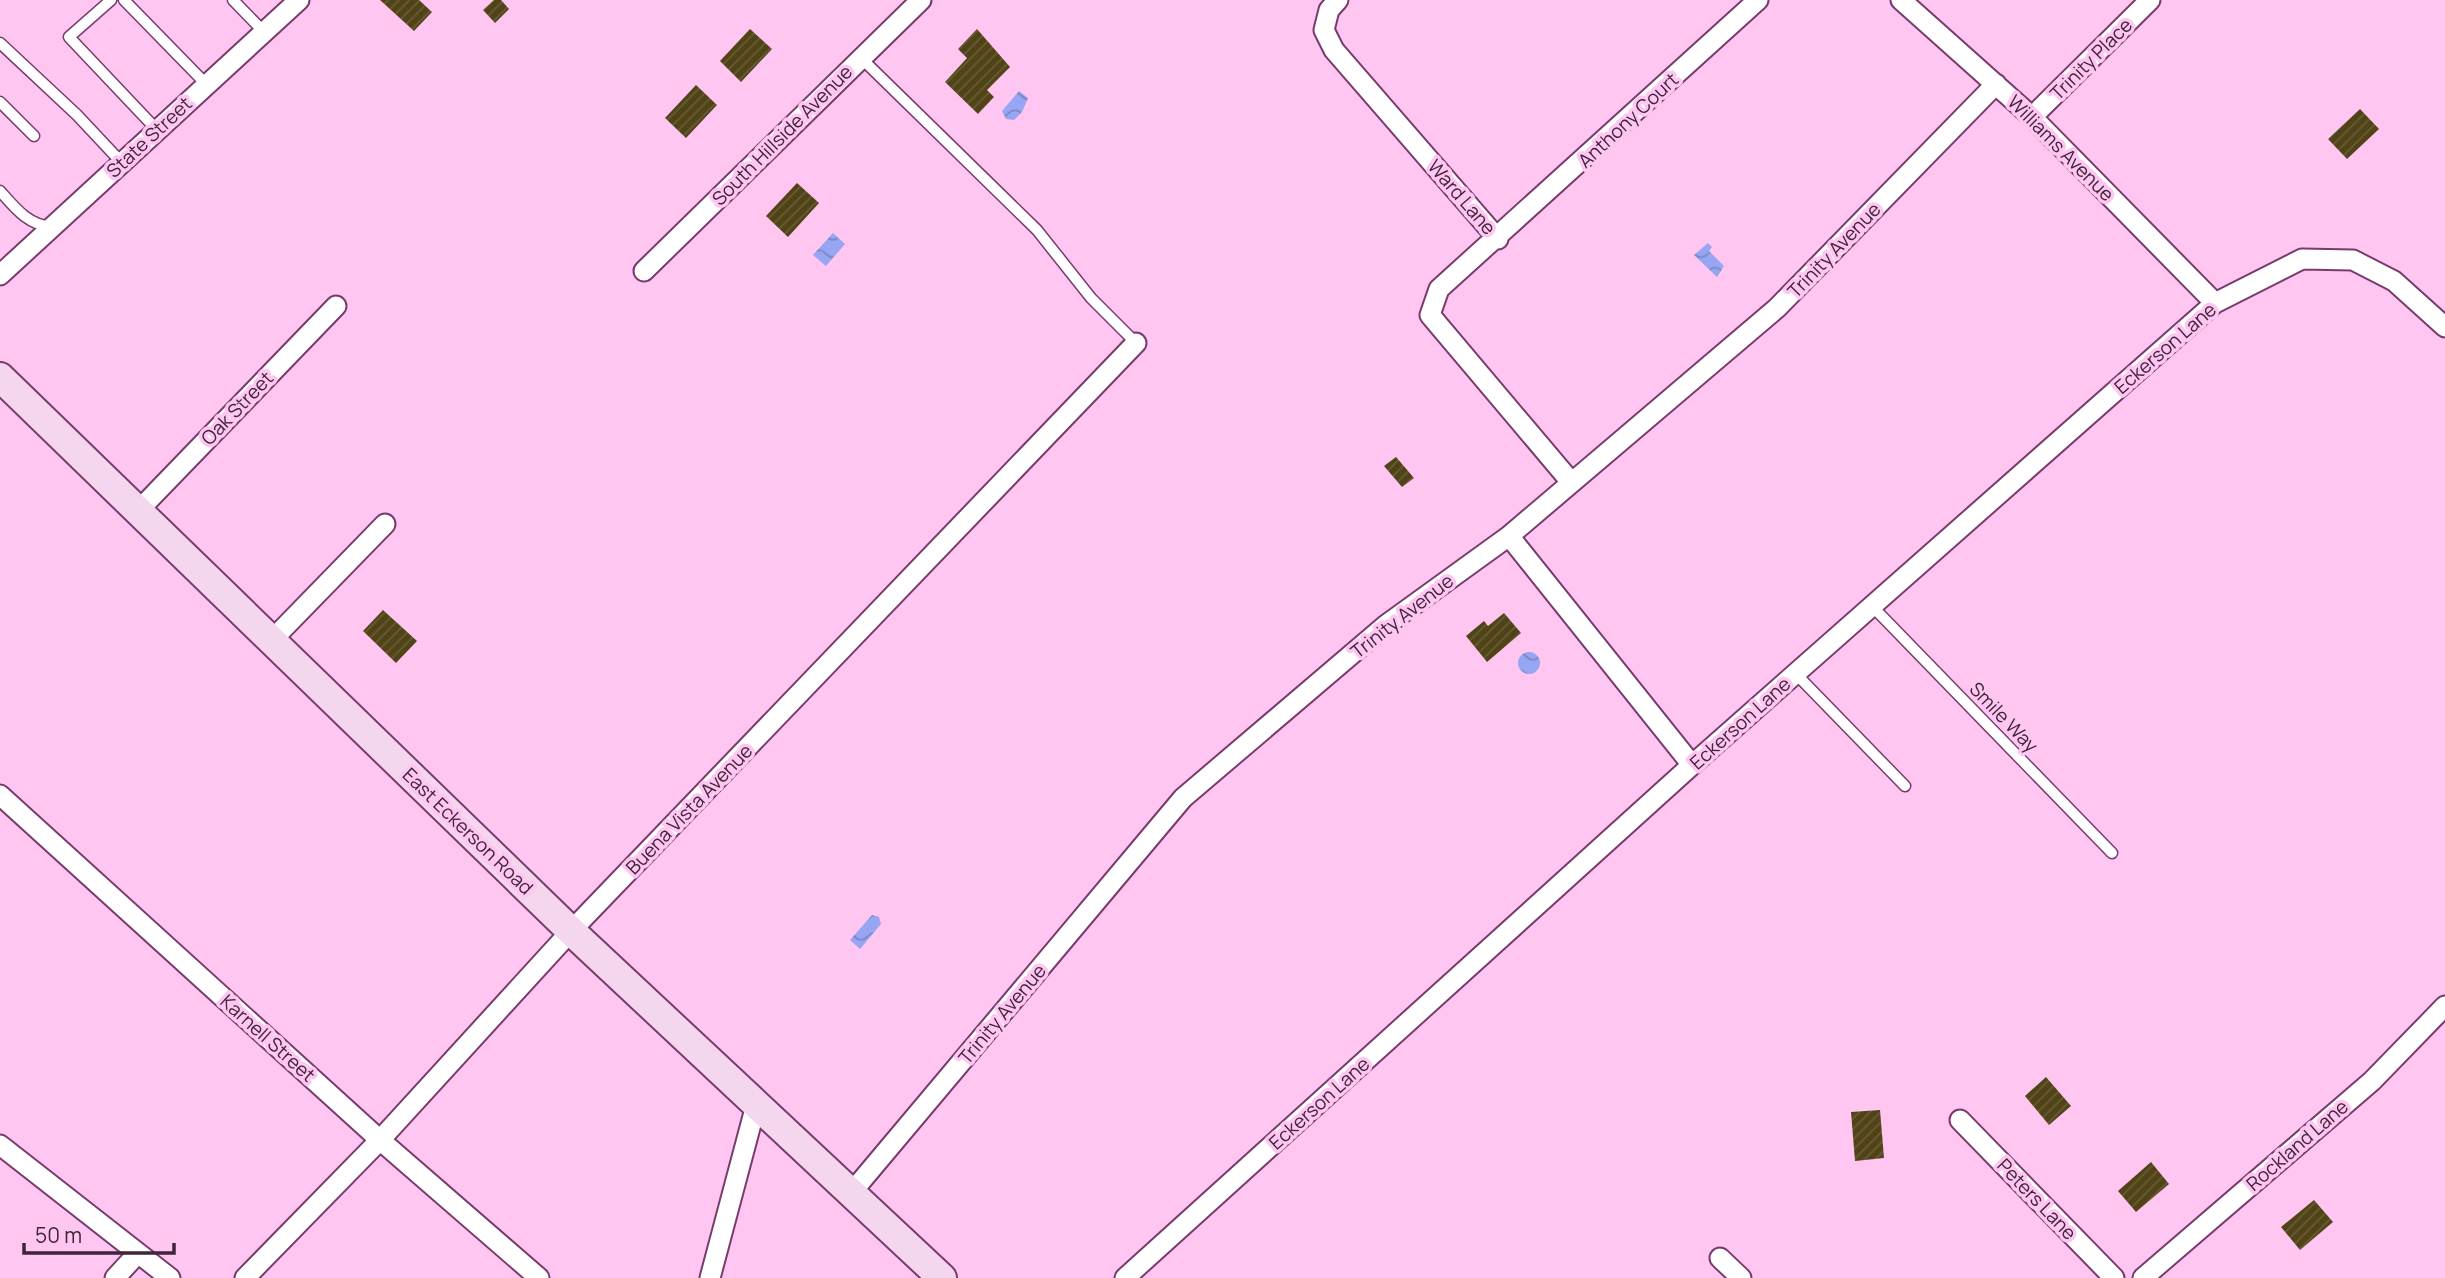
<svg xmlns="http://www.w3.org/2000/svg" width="2445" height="1278" font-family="Manrope,sans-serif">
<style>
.water{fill:url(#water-waves)}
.building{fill:url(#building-hatch)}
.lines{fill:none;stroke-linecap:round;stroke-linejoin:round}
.lane-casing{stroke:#783b6d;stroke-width:13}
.street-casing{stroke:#783b6d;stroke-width:23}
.secondary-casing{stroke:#783b6d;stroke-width:32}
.lane{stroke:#fff;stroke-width:10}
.street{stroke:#fff;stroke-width:19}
.secondary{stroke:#f4d6ee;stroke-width:28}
.labels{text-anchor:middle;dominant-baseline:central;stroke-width:7;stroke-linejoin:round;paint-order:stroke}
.street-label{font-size:19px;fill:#3f243a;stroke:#ffc6f2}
</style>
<defs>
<pattern id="water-waves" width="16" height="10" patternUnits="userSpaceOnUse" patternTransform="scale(1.75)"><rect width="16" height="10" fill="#96a6f2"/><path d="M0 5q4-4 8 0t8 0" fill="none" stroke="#7c87c5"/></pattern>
<pattern id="building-hatch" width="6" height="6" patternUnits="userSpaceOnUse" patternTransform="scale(1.75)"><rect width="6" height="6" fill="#504316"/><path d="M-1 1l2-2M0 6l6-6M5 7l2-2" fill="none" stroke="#675b39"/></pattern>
</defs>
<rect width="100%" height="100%" fill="#ffc6f2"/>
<path class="water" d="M1019,91l9,7 -6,14 -8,8 -8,-1 -4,-8z
M833,233l12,11 -19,22 -13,-11z
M1708,243l4,4 -3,4 15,15 -7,11 -23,-22z
M1518 663a11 11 0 1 1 22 0a11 11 0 1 1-22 0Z
M872,915l7,2 2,7 -21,25 -10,-9z"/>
<path class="building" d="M380,0h39l13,12 -18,19z
M494,0h7l8,9 -14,14 -12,-13z
M750,29l22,20 -31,33 -21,-21z
M977,29l33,38 -23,23 7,7 -16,17 -33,-32 22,-24 -9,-9z
M696,85l21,20 -31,33 -21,-20z
M2360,109l19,20 -32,30 -19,-20z
M797,183l22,20 -31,34 -22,-21z
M1396,457l18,21 -12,9 -18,-21z
M383,610l34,31 -21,22 -33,-32z
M1504,613l17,20 -34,29 -21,-26 18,-15 4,5z
M2046,1077l25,29 -22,19 -24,-29z
M1880,1110l4,48 -29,3 -4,-49z
M2151,1162l18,22 -33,28 -18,-21z
M2314,1200l19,22 -33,28 -19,-23z"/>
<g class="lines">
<defs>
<path id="lane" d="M111,0l-42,37 88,93
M124,0l82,84
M233,0l31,32
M0,43l77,72 45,48
M860,57l177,173 54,68 45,45
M0,102l34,34
M0,191c15,17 28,34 52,36
M1872,606l240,247
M1796,674l109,112"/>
<path id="street" d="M1338,0l-9,10 -5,20 10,20 164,189
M1901,0l131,117 183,186
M2032,117l118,-117
M644,271l277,-271
M0,275l299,-275
M1571,482l-141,-167 9,-26 319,-289
M138,511l198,-205
M1509,536l183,229
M272,640l113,-116
M0,795l380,345 159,138
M1960,1120l154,158
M0,1145l170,133
M852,1192l331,-394 203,-173 123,-89 268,-228 219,-224
M1720,1258l21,20
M115,1278l23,-25
M245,1278l135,-138 191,-209 565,-588
M710,1278l46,-173
M1125,1278l567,-513 523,-462 87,-44 51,1 41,21 51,46
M2143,1278l229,-197 73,-75"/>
<path id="secondary" d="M0,377l571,554 371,347"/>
</defs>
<use href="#lane" class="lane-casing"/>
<use href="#street" class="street-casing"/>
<use href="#secondary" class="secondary-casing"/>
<use href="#lane" class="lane"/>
<use href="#street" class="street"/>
<use href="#secondary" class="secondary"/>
</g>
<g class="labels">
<g class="street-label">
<text transform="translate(2091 59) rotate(-45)">Trinity Place</text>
<text transform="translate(1628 120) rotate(-43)">Anthony Court</text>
<text transform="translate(782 135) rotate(-45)">South Hillside Avenue</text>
<text transform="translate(149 137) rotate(-43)">State Street</text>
<text transform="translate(2061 148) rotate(45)">Williams Avenue</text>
<text transform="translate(1462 197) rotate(49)">Ward Lane</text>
<text transform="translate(1834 250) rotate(-46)">Trinity Avenue</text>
<text transform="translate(2165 348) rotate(-41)">Eckerson Lane</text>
<text transform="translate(237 408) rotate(-46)">Oak Street</text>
<text transform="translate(1402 616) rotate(-38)">Trinity Avenue</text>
<text transform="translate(2004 717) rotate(46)">Smile Way</text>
<text transform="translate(1740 723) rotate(-42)">Eckerson Lane</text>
<text transform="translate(689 809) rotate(-46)">Buena Vista Avenue</text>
<text transform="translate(468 831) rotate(44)">East Eckerson Road</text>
<text transform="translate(1002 1014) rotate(-50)">Trinity Avenue</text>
<text transform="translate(268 1038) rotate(42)">Karnell Street</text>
<text transform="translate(1319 1103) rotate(-42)">Eckerson Lane</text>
<text transform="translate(2297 1145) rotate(-41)">Rockland Lane</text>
<text transform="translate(2037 1199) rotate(46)">Peters Lane</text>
</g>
</g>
<path d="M24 1243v10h150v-10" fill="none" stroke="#3f243a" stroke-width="3.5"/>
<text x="35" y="1243" font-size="21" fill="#3f243a" stroke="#ffc6f2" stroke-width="5" paint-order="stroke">50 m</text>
</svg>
